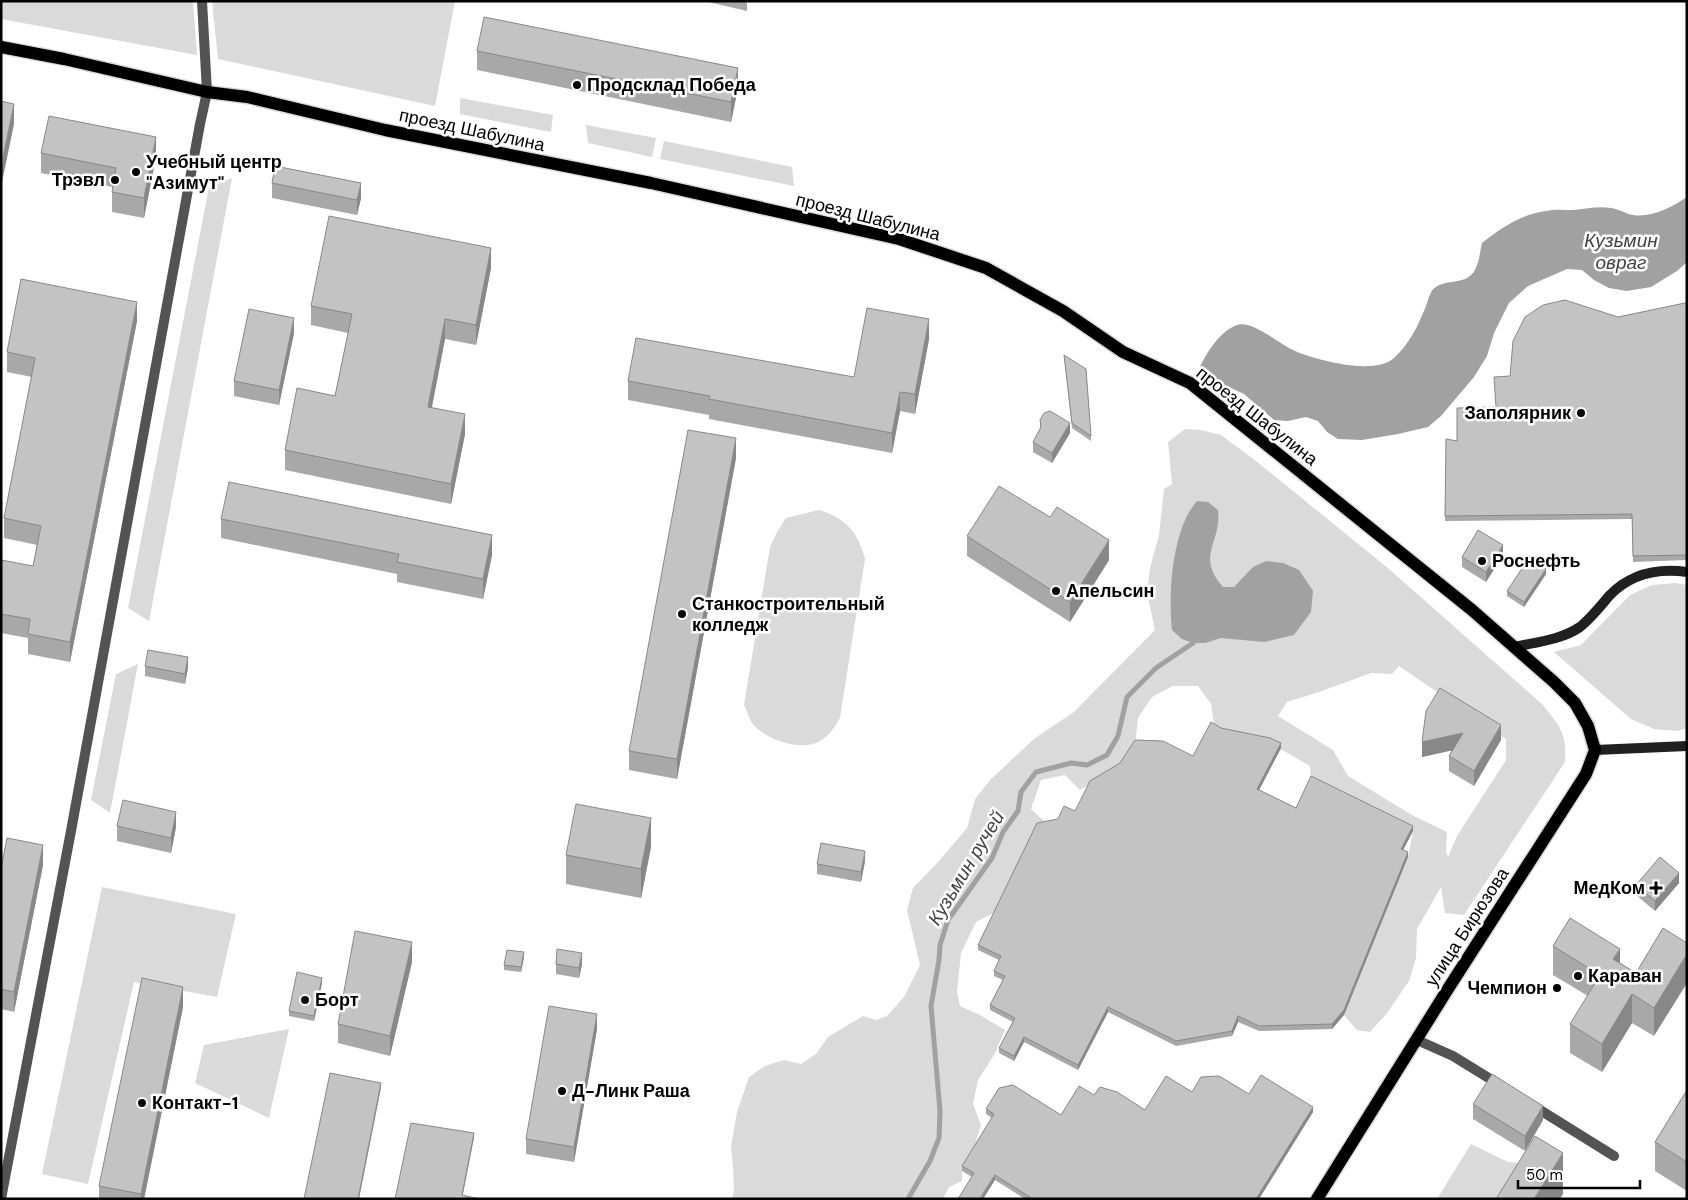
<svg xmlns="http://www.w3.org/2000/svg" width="1688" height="1200" font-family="'DM Sans',sans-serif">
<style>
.green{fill:#dadada;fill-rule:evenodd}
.water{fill:#a1a1a1}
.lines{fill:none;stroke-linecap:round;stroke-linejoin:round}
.stream{stroke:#a1a1a1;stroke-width:5}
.primary-casing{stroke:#dbdbdb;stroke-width:15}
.street{stroke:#535353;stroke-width:10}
.secondary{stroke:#202020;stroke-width:10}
.primary{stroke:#000;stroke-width:12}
.wall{fill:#a8a8a8}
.shaded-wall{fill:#888}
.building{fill:#c3c3c3;stroke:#888}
.poi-dot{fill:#000;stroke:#fff;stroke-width:2}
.labels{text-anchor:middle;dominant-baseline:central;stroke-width:5;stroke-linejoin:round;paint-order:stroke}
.poi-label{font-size:18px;font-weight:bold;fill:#000;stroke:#fff;text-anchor:start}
.street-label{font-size:18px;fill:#000;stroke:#fff}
.water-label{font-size:19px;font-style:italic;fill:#424242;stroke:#fff}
</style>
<rect width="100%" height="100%" fill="#fff"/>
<path class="green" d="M1,1h192l4,54 -196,-36z
M212,1h243l-20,105 -217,-47z
M460,98l93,17 -2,17 -91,-18z
M586,125l70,13 -4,19 -64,-14z
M664,141l128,26 2,19 -134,-27z
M232,178l-83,443 -21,-13 81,-421z
M1185,429l16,1 20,5 35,26 133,108 154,136c17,22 24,28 22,57l-101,153 -19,-2 -4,-26 -24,42 -1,29 -7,23 -22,32 -17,19 -13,-2 -13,-15 64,-158 5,-26 -102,-50 -1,-15 -40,-23 -49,-10 -7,-9 -3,-20 -13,-18h-25l-21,11 -14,21 -3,27 -15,23 -40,22 -15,-15 -24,5 -10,29 14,13 -48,89 -21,11 -15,31 -4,39 3,14 20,9 25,15 -11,25 -16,25 -5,24 8,21 -9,30 -10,16v10l-13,6 -6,12h-211l2,-9 -1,-24 -2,-19 6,-35 12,-35 16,-11 19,-6 17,4 15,-10 12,-17 35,-21 13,4 11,-4 17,-19 16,-32 -13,-55 6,-22 26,-27 28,-33 8,-29 15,-19 45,-42 39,-26 81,-82 -8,-38 3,-24 9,-33 5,-46 8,-5 -4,-42zM1399,666l107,73v21l-49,76 -9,21 -2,-5 1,-20 -35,-17 -64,-39 -15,-26 -55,-34 9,-14 32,-10 52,-19 21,1z
M819,510c27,8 39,22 46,49l-25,159c-5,9 -11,18 -20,23 -19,11 -55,-1 -68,-18 -3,-5 -5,-12 -8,-18l26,-158 7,-15 9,-14z
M1676,583l11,2v143l-9,3 -24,-2 -23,-10 -77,-67 27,-7 49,-50 22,-10z
M138,664l-28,149 -19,-13 25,-126z
M102,887l134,27 -19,83 -83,-15 -46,202 -46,-10z
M289,1029l-20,89 -74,-35 9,-38z
M1471,1144l37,18 11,1 14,8 -18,28h-78z"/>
<path class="water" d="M1687,197v65l-10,9 -26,16 -24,4 -18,-3 -15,-8 -12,-10 -15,-1 -39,17 -19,17 -15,30 -7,23 -13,21 -33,39 -13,11 -30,7 -36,6 -24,-1 -11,-7 -9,-11 -12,-4 -18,4 -14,-1 -30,-26 -41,-19 -3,-8c7,-15 20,-36 37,-42 16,-5 43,20 58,26 22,9 79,25 99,7 14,-13 22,-28 29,-45 3,-6 5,-14 8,-21 11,-17 38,-2 46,-27 3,-7 3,-15 5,-22 19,-15 39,-29 64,-32 9,-2 18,-1 27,-1 13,-1 25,-4 38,-2 8,1 15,6 22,7 19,3 39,-8 54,-18z
M1197,501l11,1 10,8c4,33 -23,45 5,77h11l19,-20 13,-6 17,2 16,7 14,21 -2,21 -17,23 -30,7 -43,-4 -16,5h-12l-11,-4 -10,-9c-4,-36 0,-101 25,-129z"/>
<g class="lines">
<path class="stream" d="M908,1199l22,-38 9,-23 1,-27 -9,-105 8,-46 1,-15 8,-25 44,-62 11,-26 15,-21 3,-19 15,-20 35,-9 16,2 20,-10 11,-19 9,-39 29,-29 37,-25"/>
<defs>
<path id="primary" d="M1,47l63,12 143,33 40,5 138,33 266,53 248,56 87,29 77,43 60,41 67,31 282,227 82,72 21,21 13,23 7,24 -9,24 -140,218 -129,207"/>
</defs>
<use href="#primary" class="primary-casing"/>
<path class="street" d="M1417,1040l36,16 47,29
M1532,1105l82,51
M1,1199l70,-368 129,-707 7,-32 -5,-91"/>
<path class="secondary" d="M1514,647c22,-5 47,-7 66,-20 11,-9 20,-20 29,-31 21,-22 49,-28 78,-24
M1595,750l92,-4"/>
<use href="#primary" class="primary"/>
</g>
<path class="wall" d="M704,1h43v10z
M477,51l261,37 -7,34 -254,-52z
M41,153l115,4 -12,61 -32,-6v-20l1,-5 -72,-14z
M272,183l89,15 -4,17 -85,-17z
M491,268l-15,77 -31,-6 -13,68 33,27 -14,70 -166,-34v-20l50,-54 13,-63 -37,-8v-19z
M1687,304v256l-54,2 -1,-43 -187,2 1,-82 11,2 39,-34 14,-31 108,-59z
M137,321l-67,341 -42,-8v-16l-27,-5v-73l32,6 4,-21 -33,-7v-20l28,-141 -25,-5v-20z
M294,333l-15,72 -45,-9v-15z
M929,339l-14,75 -15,-3 -8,42 -183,-34v-4l-81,-15v-19l226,-4z
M1064,355l27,81v5l-19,-13z
M1040,420l30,13 -18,30 -19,-11v-10l7,-12z
M736,458l-59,321 -48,-9v-19z
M221,519l271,36 -9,44 -86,-17v-8l-176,-36z
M967,536l142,24 -39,62 -103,-66z
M1503,555l-17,27 -24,-15v-10z
M1546,574l-22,33 -17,-11v-5z
M145,666l43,1 -3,17 -40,-8z
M1221,728l60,20 -22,42 37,18 117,23 -10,19 5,7 -64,158 -12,14 -73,2 -21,-9 -6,14 -56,10 -68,-34 -30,58 -54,-28 -10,19 -15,-8v-5l14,-26 -23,-12v-5l13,-25 -9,-4v-5l5,-11 -21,-10v-5l80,-126 135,-63z
M1501,740l-27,46 -25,-15v-15l3,-6 -30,7v-15z
M117,826l59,1 -5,26 -54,-12z
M651,847l-10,51 -75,-14v-29z
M865,861l-4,21 -44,-8v-10z
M43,865l-29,147 -13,-3v-140z
M1679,883l-24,28 -19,-16v-10z
M1663,928l-9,108 -22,-13 -30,49 -32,-19v-29l18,-28 -35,-21v-29l67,17 16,10z
M524,957l-3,15 -17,-2v-5z
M412,962l-22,94 -52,-13v-19z
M556,964h26l-3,14 -23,-4z
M322,983l-8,38 -25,-5v-5z
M183,1007l-39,192h-45v-13z
M597,1029l-23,133 -48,-8v-15z
M1687,1090v101l-32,-20v-29z
M1192,1092l57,2 64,18 -54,87h-234l-30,-19 -23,-3 -10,-6v-5l30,-48 -6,-4v-5l75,6 33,-20 51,15z
M1473,1104l70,16 -18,31 -52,-32z"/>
<path class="shaded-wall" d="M738,68v20l-7,34v-20z
M14,104v20l-13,63v-20z
M156,137v20l-12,61v-20z
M361,183v15l-4,17v-15z
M491,248v20l-15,77v-20z
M137,302v19l-67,341v-20z
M294,318v15l-15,72v-15z
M445,319v20l-17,87v-19z
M929,319v20l-14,75v-20z
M900,392v19l-8,42v-20z
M465,414v20l-14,70v-20z
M1070,423v10l-18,30v-10z
M736,438v20l-59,321v-20z
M492,535v20l-9,44v-20z
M1109,540v20l-39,62v-20z
M1503,545v10l-17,27v-10z
M1546,569v5l-22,33v-5z
M188,657v10l-3,17v-10z
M1501,725v15l-27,46v-15z
M1463,733v15l-41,9v-15z
M1281,743v5l-24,46v-5z
M176,812v15l-5,26v-15z
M651,818v29l-10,51v-29z
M1413,826v5l-12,23v-5z
M43,845v20l-29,147v-20z
M865,851v10l-4,21v-10z
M1408,852v5l-64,158 -12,14v-5z
M1679,873v10l-24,28v-10z
M412,942v20l-22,94v-20z
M1620,949v28l-7,-18z
M524,952v5l-3,15v-5z
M582,953v11l-3,14v-10z
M1687,954v29l-33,53v-28z
M322,978v5l-8,38v-5z
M183,987v20l-39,192h-3v-5z
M1632,994v29l-30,49v-28z
M1108,1007v5l-30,58v-5z
M597,1014v15l-23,133v-15z
M1238,1016v6l-6,14v-5z
M1024,1037v5l-10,19v-5z
M381,1083v5l-22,111h-1z
M1543,1106v14l-18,31v-15z
M1313,1107v5l-54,87h-3z
M474,1133v5l-12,61v-4z
M1563,1153v41l-3,5h-26z
M995,1175v5l-12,19h-3z"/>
<path class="building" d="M484,17l254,51 -7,34 -254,-51z
M1,101l13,3 -13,63z
M49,116l107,21 -12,61 -32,-6 4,-24 -75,-15z
M275,166l86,17 -4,17 -85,-17z
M329,216l162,32 -15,77 -31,-6 -17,88 37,7 -14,70 -166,-34 12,-62 38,8 17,-82 -41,-8z
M21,279l116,23 -67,340 -42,-8 2,-15 -29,-5v-54l32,6 8,-40 -37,-8 31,-160 -28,-6z
M1565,300l53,17 67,-14 2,1v251l-54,1 -1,-42 -187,2 1,-77 11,2v-33l39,-1 -2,-30 16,-1 3,-35 12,-24 18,-12z
M867,308l62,11 -14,75 -15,-2 -8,41 -183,-34 1,-3 -82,-15 8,-43 218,39z
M249,309l45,9 -15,72 -45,-9z
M1064,355l22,14 5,67 -19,-13z
M1050,411l20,12 -18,30 -19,-11 8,-15 -1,-7 4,-7z
M688,430l48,8 -59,321 -48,-8z
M229,482l263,53 -9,44 -86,-17 2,-8 -178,-35z
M999,486l51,31 7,-10 52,33 -39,62 -103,-66z
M1478,530l25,15 -17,27 -24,-15z
M1529,558l17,11 -22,33 -17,-11z
M148,650l40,7 -3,17 -40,-8z
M1440,688l61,37 -27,46 -25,-15 14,-23 -41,9 4,-31z
M1211,722l10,6 49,10 11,5 -24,46 39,19 15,-32 102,50 -12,23 7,3 -64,158 -12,14 -73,2 -21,-10 -6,15 -56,10 -68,-34 -30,58 -54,-28 -10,19 -15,-8 16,-30 -25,-13 15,-29 -11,-5 7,-15 -23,-11 59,-122 21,-4 6,-13 11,5 15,-30 30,-18 15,-23 28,1 30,15z
M123,800l53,12 -5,26 -54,-12z
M576,804l75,14 -10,51 -75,-14z
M7,838l36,7 -29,147 -13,-3v-120z
M821,843l44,8 -4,21 -44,-8z
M1660,857l19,16 -24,28 -19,-16z
M1570,918l50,31 -7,10 23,14 27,-45 24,15v11l-33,54 -22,-14 -30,50 -32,-20 30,-49 -47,-29z
M355,931l57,11 -22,94 -52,-12z
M557,949l25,4 -3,15 -23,-4z
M507,950l17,2 -3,15 -17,-2z
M297,972l25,6 -8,38 -25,-5z
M142,978l41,9 -42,207 -42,-8z
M549,1006l48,8 -23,133 -48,-8z
M330,1073l51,10 -23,116h-54z
M1492,1074l51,32 -18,30 -52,-32z
M1261,1075l52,32 -57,92h-223l-38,-24 -15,23 1,1h-23l16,-26 -12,-7 32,-52 -8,-5 13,-21 14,-3 48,30 18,-29 15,9 6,-8 17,5 28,18 21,-34 26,16 9,-15 18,-1 30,18z
M1687,1090v72l-32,-20z
M411,1123l63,10 -12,62 18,4h-85z
M1535,1136l28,17 -29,46h-38z"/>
<g class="poi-dot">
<circle cx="577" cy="85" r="5"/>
<circle cx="136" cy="172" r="5"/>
<circle cx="115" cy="180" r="5"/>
<circle cx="1581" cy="413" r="5"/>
<circle cx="1482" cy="561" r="5"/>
<circle cx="1056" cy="591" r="5"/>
<circle cx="682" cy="614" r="5"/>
<path d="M1653.5 880.5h5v5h5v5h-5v5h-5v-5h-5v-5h5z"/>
<circle cx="1578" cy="976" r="5"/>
<circle cx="1557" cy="988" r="5"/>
<circle cx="305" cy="1000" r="5"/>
<circle cx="562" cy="1091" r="5"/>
<circle cx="142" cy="1103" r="5"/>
</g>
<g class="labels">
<g class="poi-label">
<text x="587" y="85">Продсклад Победа</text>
<text x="146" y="162">Учебный центр<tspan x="146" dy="21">"Азимут"</tspan></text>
<text x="105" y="180" text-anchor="end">Трэвл</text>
<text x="1571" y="413" text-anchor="end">Заполярник</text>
<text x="1492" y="561">Роснефть</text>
<text x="1066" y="591">Апельсин</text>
<text x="692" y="604">Станкостроительный<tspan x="692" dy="21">колледж</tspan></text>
<text x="1645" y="888" text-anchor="end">МедКом</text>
<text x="1588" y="976">Караван</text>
<text x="1547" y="988" text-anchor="end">Чемпион</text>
<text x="315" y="1000">Борт</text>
<text x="572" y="1091">Д-Линк Раша</text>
<text x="152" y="1103">Контакт-1</text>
</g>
<g class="street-label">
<text transform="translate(472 130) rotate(12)">проезд Шабулина</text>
<text transform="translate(868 217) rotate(14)">проезд Шабулина</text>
<text transform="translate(1257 416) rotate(38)">проезд Шабулина</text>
<text transform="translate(1467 927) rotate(-57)">улица Бирюзова</text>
</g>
<g class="water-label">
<text x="1621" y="240">Кузьмин<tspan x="1621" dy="22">овраг</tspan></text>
<text transform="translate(966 868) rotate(-59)">Кузьмин ручей</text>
</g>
</g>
<rect width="1688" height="1200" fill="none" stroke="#000000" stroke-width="5"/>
<path d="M1518 1180v8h122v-8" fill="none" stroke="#000000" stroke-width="2.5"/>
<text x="1526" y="1180" font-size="15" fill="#000000" stroke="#ffffff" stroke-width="4" paint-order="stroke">50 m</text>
</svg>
